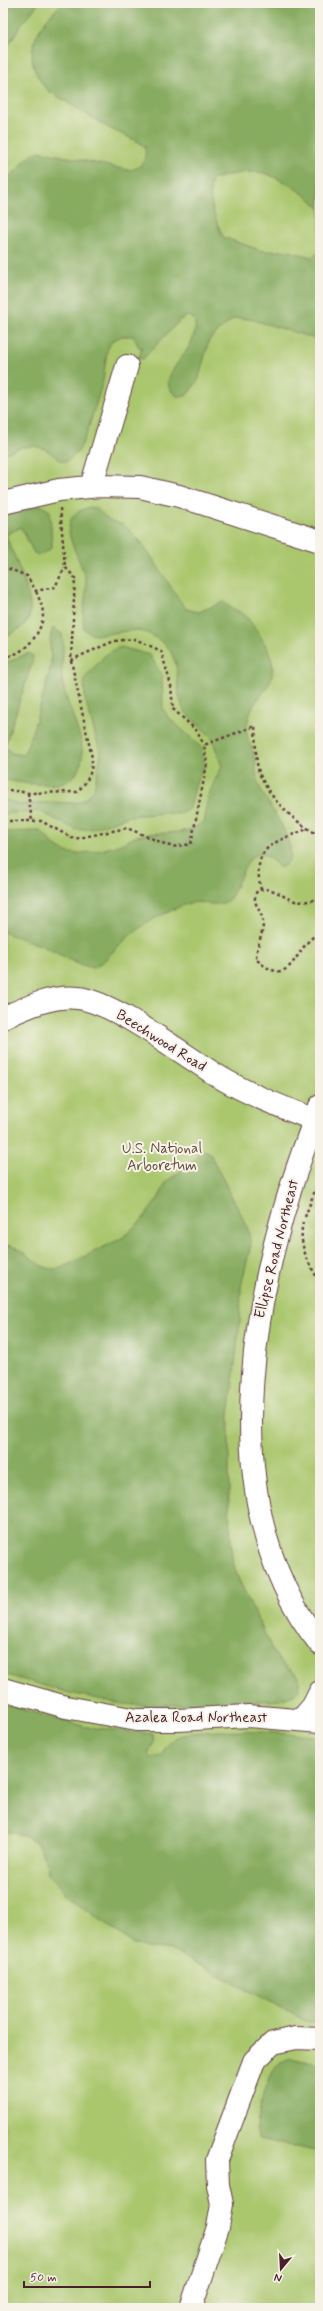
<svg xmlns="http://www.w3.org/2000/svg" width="323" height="2311" font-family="Mynerve,sans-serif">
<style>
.green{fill:#aac76e;stroke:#7a734c}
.forest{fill:#87ac61;stroke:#686646}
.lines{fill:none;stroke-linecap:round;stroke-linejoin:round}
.minor-casing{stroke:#643d43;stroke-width:24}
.path{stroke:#643d43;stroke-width:2.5;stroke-dasharray:3 3;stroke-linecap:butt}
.minor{stroke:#fff;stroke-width:22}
.labels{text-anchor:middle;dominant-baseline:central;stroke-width:4;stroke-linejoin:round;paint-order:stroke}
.street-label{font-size:15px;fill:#4a1f2b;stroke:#f7f3e8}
.park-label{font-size:15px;fill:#67513f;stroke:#f7f3e8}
</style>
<rect width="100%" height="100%" fill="#f7f3e8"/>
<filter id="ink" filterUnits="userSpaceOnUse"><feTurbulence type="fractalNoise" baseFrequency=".025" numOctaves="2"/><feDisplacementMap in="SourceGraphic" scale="8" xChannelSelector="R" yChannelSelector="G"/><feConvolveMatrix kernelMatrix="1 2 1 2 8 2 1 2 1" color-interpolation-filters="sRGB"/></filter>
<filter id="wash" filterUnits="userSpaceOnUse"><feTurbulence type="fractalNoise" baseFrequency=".012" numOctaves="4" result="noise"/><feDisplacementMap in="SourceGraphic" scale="16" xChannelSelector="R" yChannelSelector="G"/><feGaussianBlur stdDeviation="0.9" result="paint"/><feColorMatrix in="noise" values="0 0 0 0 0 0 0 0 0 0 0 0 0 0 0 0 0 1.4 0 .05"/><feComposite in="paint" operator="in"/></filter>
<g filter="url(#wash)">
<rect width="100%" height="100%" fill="#f5e4cd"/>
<path class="green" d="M3,3h317v2305h-317z"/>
<path class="forest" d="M14,3h25l-16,19 -20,32v-37z
M63,3h257v206c-8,-12 -48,-37 -63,-37 -11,-1 -35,4 -45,8 -6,18 4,40 11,57l39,14h28l21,6 9,-5v88l-70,-21 -13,-1 -6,2 -22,20 -11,41 -12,15 -7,1c-34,-19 26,-47 15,-78l-6,-3 -8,4 -37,39 -4,-1 3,-10 -3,-1 -6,-11h-12l-10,6 -4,9 -4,30 -17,55 -8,16 -12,10c-8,-2 -11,-7 -18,-11 -13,-9 -32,-3 -45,3v-275c15,-3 20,-23 36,-28l88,19c14,0 20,-10 18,-23l-6,-5 -30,-14 -60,-37c-31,-31 -15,-63 14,-88z
M40,505l10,6 2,35 -4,5 -10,4 -4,-2 -13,-26 -15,8c6,18 30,65 23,82 -4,11 -17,16 -26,21v-123z
M90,507c10,1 12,9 19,13 6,3 13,3 17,7 23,20 41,57 60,82l13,3 24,-10c8,7 15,8 23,14 3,3 6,9 9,12 11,17 26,38 12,59 -11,17 -16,16 -20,39 -2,12 6,22 8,32 1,7 0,15 2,22 3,18 55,74 23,88 -4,-4 -9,-9 -14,-12 -21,-11 -27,35 -38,44 -12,9 -25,0 -38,3 -9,2 -19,8 -28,12 -12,5 -26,15 -35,23 -12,10 -20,23 -34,30l-17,-5 -33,-17 -40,-14v-100l37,-1c8,7 18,19 29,22 12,2 40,-4 52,-9 5,-2 11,-6 16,-8 21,-6 52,2 68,-16 1,-23 6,-33 17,-53l-10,-29 -28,-27 -5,-15 -3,-32 -6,-14 -8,-8 -14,-9 -12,-3 -40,5 -5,-1 -7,-5c-3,-16 3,-31 2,-47 -3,-26 -39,-63 4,-75z
M53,628l9,6c3,15 -1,28 0,43 1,18 14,45 19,64 3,15 1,33 -14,40 -12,7 -51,2 -64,-2v-115l26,-11 4,3 -1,7 -27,83 6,7 12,2c5,-6 28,-83 28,-93 0,-12 -3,-23 2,-34z
M121,647l29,8 12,21 1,32 4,8 35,32 2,20 -8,15 -6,24 -5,5 -7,2 -13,-1 -35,3 -39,13 -14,1 -38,-19 -36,3v-15l16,6 32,-3 19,1 10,-1 6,-4 8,-9 7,-34 -16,-56 -1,-20c12,-12 20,-28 37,-32z
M203,1150l6,2 38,74 4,18 -10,43 -1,35 -11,93v89l3,55 7,21 35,73 6,8 19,16v13l-5,5 -14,5 -129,6 -29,-2 -52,-11 -67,-19v-429c23,-2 34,30 58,23l61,-30 20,-18 16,-21 9,-18 24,-17z
M3,1704l83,23 67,7 1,8 -6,13 3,3 10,-2c3,-5 6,-12 11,-16 18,-16 122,-6 148,-3v287l-14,-3 -120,-63c-6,-3 -14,-8 -20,-9 -15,-1 -20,1 -34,-6l-64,-47 -20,-22 -2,-13 -10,-19 -22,-10h-11z
M290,2058l30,6v88l-61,-13c-7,-9 7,-56 13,-66 5,-8 10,-12 18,-15z"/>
</g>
<g filter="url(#ink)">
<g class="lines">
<defs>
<path id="minor" d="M91,487l36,-121
M3,503l56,-13 40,-4 41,1 39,9 141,45
M3,1018c24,-11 49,-23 75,-20 37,4 108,59 143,80 29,17 61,29 94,42
M320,1106c-63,159 -117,391 0,538
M3,1689l63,18 71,13h41l70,-4 72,6
M301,1720l12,-14 7,-14
M191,2308l27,-81 4,-23 -4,-19 -1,-25 37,-99 19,-18 23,-5 24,1"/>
</defs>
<use href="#minor" class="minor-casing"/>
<path class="path" d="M3,570l4,-2 20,8 9,15 19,-4 10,-20
M3,657c20,-1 39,-23 40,-42 0,-9 -4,-16 -7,-24
M71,660l43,-19 21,-2 26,12 10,34 2,24 23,21 8,15
M3,789l25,4 49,-1c11,-11 15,-18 15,-34l-21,-98 4,-82 -10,-11 -5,-59
M28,793l4,28
M3,821h38l33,18 53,-11 45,19 19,-3 16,-80 -3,-19 51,-19c1,13 0,38 5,49 12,27 35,47 60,61
M261,890c-10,-44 12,-47 46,-61
M320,899c-8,1 -17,4 -25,2 -15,-4 -21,-16 -38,-10 -7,13 6,19 6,32 0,13 -7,23 -7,36 38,35 37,-15 64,-26
M305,1217l15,-40
M303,1222c-5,23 5,41 17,60"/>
<use href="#minor" class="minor"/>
</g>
</g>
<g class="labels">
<g class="street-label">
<text transform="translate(161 1041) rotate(32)">Beechwood Road</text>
<text transform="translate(277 1249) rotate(-76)">Ellipse Road Northeast</text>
<text x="196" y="1718">Azalea Road Northeast</text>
</g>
<g class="park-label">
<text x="162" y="1149">U.S. National<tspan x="162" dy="17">Arboretum</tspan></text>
</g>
</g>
<rect width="323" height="2311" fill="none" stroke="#f7f3e8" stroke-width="16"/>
<g transform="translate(281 2269) rotate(198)" stroke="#f7f3e8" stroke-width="3" paint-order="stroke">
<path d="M0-3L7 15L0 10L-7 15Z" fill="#4a1f2b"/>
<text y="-6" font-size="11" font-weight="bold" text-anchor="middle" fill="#4a1f2b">N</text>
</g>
<path d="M24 2281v6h126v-6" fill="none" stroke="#4a1f2b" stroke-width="2"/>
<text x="30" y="2281" font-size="12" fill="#4a1f2b" stroke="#f7f3e8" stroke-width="3" paint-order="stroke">50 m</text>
</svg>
